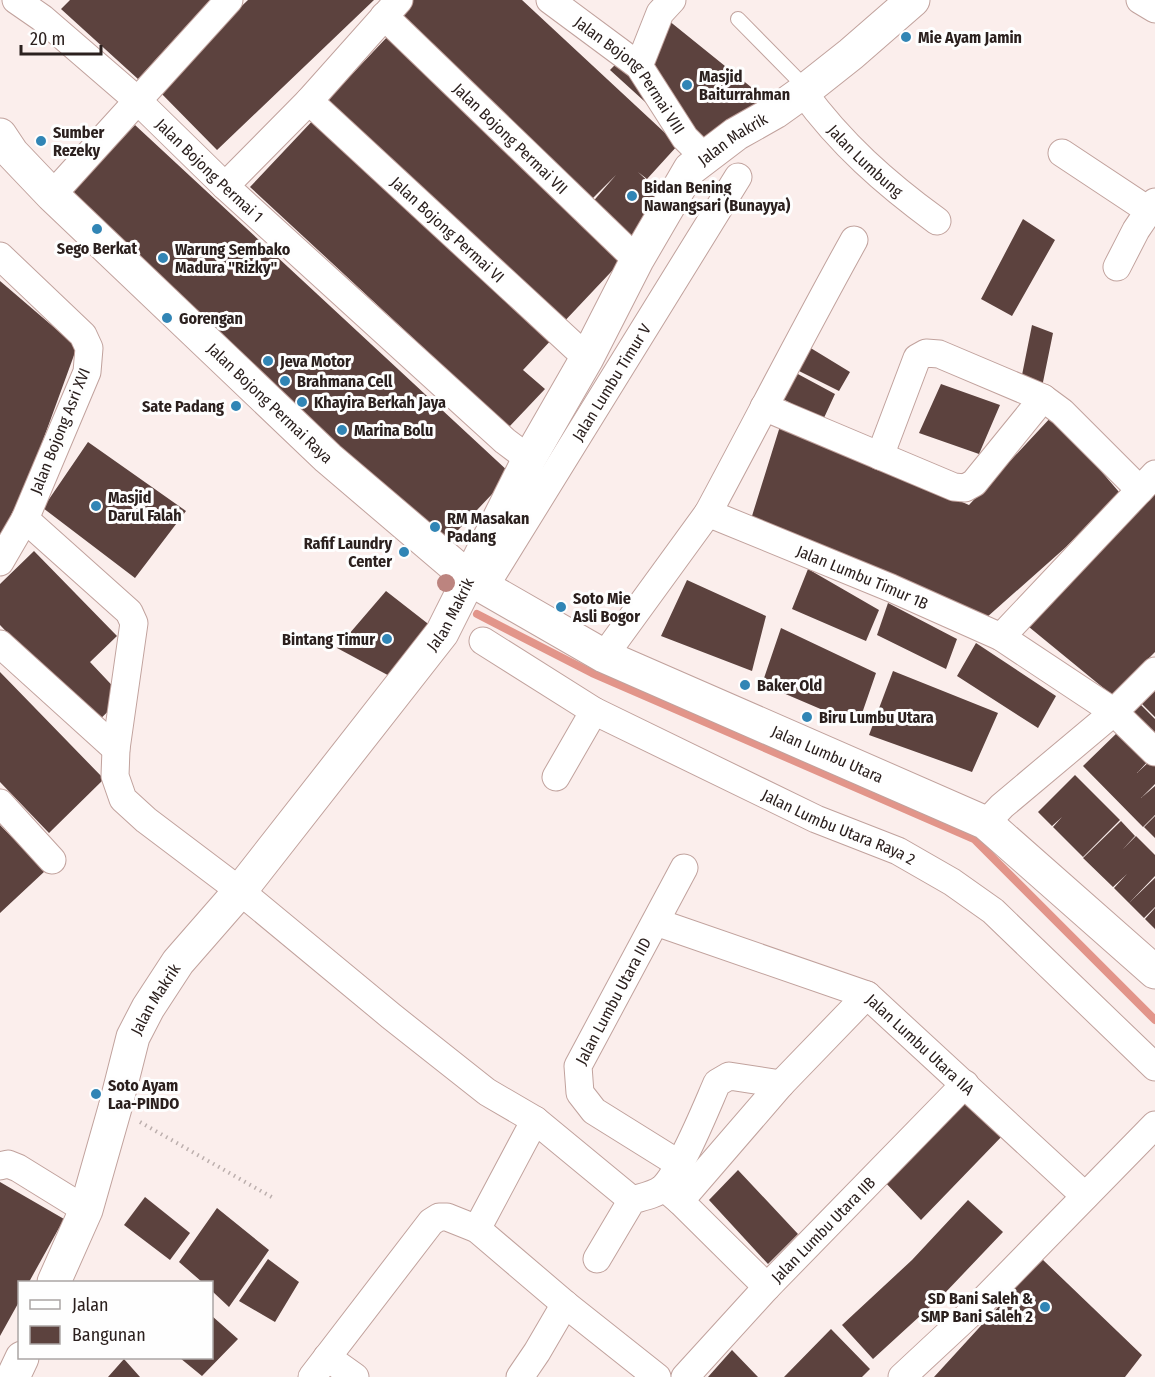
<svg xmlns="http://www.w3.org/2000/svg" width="1155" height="1377" font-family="'Fira Sans Condensed',sans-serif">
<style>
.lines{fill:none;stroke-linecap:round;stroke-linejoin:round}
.stream{stroke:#e2958a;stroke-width:8}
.building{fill:#5c423e}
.lane-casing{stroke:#c1a29d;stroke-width:16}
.street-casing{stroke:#c1a29d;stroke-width:29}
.secondary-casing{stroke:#c1a29d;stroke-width:35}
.path{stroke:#bcafad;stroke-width:4;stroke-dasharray:1.5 4.5;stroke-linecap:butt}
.lane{stroke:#fff;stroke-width:14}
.street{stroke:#fff;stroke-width:27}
.secondary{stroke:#fff;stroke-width:33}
.tree{fill:#bc847f}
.poi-dot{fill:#3185b5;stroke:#fefefe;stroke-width:2}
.labels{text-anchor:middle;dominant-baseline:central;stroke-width:6;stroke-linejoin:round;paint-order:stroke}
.poi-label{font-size:16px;font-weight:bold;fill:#2b201e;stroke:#fefefe;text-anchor:start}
.street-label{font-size:16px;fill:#2b201e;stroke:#fefefe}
</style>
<rect width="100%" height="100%" fill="#fbeeec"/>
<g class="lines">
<path class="stream" d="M477,614l115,59 382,166 181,181"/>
</g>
<path class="building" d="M70,0h140l-72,79 -77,-70z
M248,0h126l-157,150 -61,-62z
M412,0h110l156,145 -31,34 -9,-7 17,16 21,15 -46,38 -40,-36 26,-30 -24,24 -196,-182z
M663,16l103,83 -67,52 -89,-81z
M389,35l238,220 -67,71 -238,-220z
M317,116l238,220 -32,34 22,19 -36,38 -259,-240z
M135,125l376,349 -67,71 -376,-349z
M1023,219l32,21 -43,76 -31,-17z
M0,281l77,66 -54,148 -23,46z
M1032,325l21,8 -11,54 -21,-7z
M809,347l41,25 -11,19 -40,-20z
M796,373l39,21 -12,26 -40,-21z
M941,384l59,21 -21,49 -60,-21z
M1053,415l66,77 -53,55 -80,71 -234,-102 29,-93 188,82z
M88,442l98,69 -51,67 -92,-70z
M1155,494v158l-43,43 -83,-68z
M34,551l83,85 -27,26 33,35 -28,27 -95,-99v-41z
M808,569l71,41 -13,31 -74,-32z
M687,580l79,36 -14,55 -91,-35z
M386,591l50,39 -39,50 -60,-32z
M888,603l69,36 -11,30 -69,-34z
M781,628l95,45 -18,52 -96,-41z
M976,643l80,53 -18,32 -81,-52z
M893,671l105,42 -26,59 -103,-37z
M0,672l104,107 -55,54 -49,-51z
M1155,691v26l-13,-13z
M1141,705l14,14v29l-29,-29z
M1120,730l30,29 -13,14 14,-13 4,4v20l-14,14 14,-12v29l-12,12 -60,-61z
M1075,775l45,45 -37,37 -30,-30 9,-10 -10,9 -14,-14z
M1155,816v22l-11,-11z
M1121,821l14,15 -12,13 13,-13 19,19v21l-26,27 -15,-15 13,-14 -14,13 -30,-29z
M0,825l45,46 -45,42z
M1155,878v29l-11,11 -15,-15z
M1155,908v21l-10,-10z
M964,1093l42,39 -85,88 -39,-41z
M738,1170l60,64 -30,30 -59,-64z
M0,1182l64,37 -35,63h-9v18l-20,36z
M145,1197l45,36 -20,27 -46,-35z
M968,1200l35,32 -59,62 -71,65 -31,-34 70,-65z
M217,1208l52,42 -40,57 -17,-16v-9h-10l-23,-20z
M268,1259l31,23 -24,40 -36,-21z
M1042,1259l100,96 -17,22h-191z
M212,1316l26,23 -36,37 -22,-18h32z
M831,1329l39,40 -8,8h-78z
M732,1350l26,27h-50z
M124,1359l16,18h-32z"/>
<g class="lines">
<defs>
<path id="lane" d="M738,19l69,70"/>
<g id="street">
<path id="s1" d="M16,0l26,18 95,82 88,86 280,255 24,18"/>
<path id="s2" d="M550,0l89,66 46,72 19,19"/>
<path d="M1140,0l15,9"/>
<path id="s3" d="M384,16l253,244"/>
<path d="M639,66l21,-53 12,-13"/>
<path id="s4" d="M803,92c38,52 82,91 134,129"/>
<path id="s5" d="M309,101l278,257"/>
<path d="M1062,153l86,57"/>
<path d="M225,186l84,-85 90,-101"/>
<path d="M52,195l177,-195"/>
<path d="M0,256l83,79 6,13 -2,24 -62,147 -25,43"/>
<path d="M1117,267l19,-37 19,-28"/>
<path d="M764,407l190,80 11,1 9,-5 69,-85 19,14 78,78"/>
<path d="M880,456l37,-98 9,-5 13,1 104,44"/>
<path d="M708,513c49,-91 96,-183 146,-273"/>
<path d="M25,519l104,93 5,11 -18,126 -1,27 8,23 23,21 94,71 151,125 96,76 48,28 97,80"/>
<path id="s6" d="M484,588l254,-411"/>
<path d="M1001,637l154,-163"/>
<path id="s7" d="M483,641l111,70 222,108 82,32 54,31 41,29 162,156"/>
<path d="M0,644l116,105"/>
<path id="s8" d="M604,656l104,-143 183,75 110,49 113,75 41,40"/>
<path d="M556,777l38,-66"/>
<path d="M0,803l52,57"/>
<path d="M986,823l16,-17 112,-94 41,-41"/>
<path id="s9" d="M656,922l211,73 218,201"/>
<path id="s10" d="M679,1164l-85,-53 -14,-18 -2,-27 106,-198"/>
<path d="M0,1166l8,-2 10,4 68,42"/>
<path d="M667,1190l13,11 87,86"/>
<path d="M680,1201l101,-117 86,-89"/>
<path d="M477,1229l58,-109"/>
<path d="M597,1259l35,-59c10,-3 23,-5 31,-12 18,-17 43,-80 54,-105l12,-7 52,8"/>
<path d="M327,1357l28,20"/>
<path d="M312,1377l119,-155 8,-5h8l30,12 88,75 92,73"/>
<path d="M520,1377l17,-25 28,-48"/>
<path id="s11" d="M685,1377l82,-90 198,-203"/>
<path d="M902,1377l72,-67 181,-185"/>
</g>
<g id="secondary">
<path id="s12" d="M0,135l12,18 40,42 276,263 142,121 134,77 382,167 169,149"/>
<path id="s13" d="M54,1282l32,-72 29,-102 18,-71 15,-29 30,-46 62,-71 202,-258 87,-174 58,-101 50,-98 53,-91 46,-35 39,-22 28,-20 48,-38 62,-54"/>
<path d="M13,1377l9,-19"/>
</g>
</defs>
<use href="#lane" class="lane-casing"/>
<use href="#street" class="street-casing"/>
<use href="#secondary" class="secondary-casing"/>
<path class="path" d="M140,1122l135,77"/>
<use href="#lane" class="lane"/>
<use href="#street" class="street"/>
<use href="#secondary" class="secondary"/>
</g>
<circle class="tree" cx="446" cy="583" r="9"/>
<g class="poi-dot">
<circle cx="906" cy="37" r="6"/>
<circle cx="687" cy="85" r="6"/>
<circle cx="41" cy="141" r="6"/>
<circle cx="632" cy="196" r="6"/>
<circle cx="97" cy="229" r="6"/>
<circle cx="163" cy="258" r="6"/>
<circle cx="167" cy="318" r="6"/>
<circle cx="268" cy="361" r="6"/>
<circle cx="285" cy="381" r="6"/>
<circle cx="302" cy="402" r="6"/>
<circle cx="236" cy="406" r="6"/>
<circle cx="342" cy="430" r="6"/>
<circle cx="96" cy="506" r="6"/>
<circle cx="435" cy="527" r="6"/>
<circle cx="404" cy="552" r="6"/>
<circle cx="561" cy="607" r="6"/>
<circle cx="387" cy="639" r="6"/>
<circle cx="745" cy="685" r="6"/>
<circle cx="807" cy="717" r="6"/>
<circle cx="96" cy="1094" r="6"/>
<circle cx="1045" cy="1307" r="6"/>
</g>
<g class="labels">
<g class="poi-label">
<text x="918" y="37">Mie Ayam Jamin</text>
<text x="699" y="76">Masjid<tspan x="699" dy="18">Baiturrahman</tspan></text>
<text x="53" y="132">Sumber<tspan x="53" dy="18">Rezeky</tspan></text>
<text x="644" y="187">Bidan Bening<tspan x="644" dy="18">Nawangsari (Bunayya)</tspan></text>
<text x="97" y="248" text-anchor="middle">Sego Berkat</text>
<text x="175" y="249">Warung Sembako<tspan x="175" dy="18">Madura "Rizky"</tspan></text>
<text x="179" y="318">Gorengan</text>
<text x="280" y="361">Jeva Motor</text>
<text x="297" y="381">Brahmana Cell</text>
<text x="314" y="402">Khayira Berkah Jaya</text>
<text x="224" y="406" text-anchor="end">Sate Padang</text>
<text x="354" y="430">Marina Bolu</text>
<text x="108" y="497">Masjid<tspan x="108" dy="18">Darul Falah</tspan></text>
<text x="447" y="518">RM Masakan<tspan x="447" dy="18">Padang</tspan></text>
<text x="392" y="543" text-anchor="end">Rafif Laundry<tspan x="392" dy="18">Center</tspan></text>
<text x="573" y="598">Soto Mie<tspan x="573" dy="18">Asli Bogor</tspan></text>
<text x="375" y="639" text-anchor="end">Bintang Timur</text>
<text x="757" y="685">Baker Old</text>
<text x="819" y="717">Biru Lumbu Utara</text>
<text x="108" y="1085">Soto Ayam<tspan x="108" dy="18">Laa-PINDO</tspan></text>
<text x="1033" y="1298" text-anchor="end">SD Bani Saleh &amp;<tspan x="1033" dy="18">SMP Bani Saleh 2</tspan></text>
</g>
<g class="street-label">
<text stroke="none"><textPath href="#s2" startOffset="111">Jalan Bojong Permai VIII</textPath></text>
<text stroke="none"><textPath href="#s3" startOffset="176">Jalan Bojong Permai VII</textPath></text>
<text stroke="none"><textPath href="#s13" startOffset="1346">Jalan Makrik</textPath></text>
<text stroke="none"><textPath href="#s4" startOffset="93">Jalan Lumbung</textPath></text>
<text stroke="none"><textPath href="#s1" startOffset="258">Jalan Bojong Permai 1</textPath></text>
<text stroke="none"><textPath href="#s5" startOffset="189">Jalan Bojong Permai VI</textPath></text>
<text stroke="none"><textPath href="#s6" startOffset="242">Jalan Lumbu Timur V</textPath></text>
<text stroke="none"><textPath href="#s12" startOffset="381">Jalan Bojong Permai Raya</textPath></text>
<text transform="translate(60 431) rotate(-68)">Jalan Bojong Asri XVI</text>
<text stroke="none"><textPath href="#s8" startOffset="344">Jalan Lumbu Timur 1B</textPath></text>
<text stroke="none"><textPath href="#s13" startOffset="788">Jalan Makrik</textPath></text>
<text stroke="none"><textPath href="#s12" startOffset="1046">Jalan Lumbu Utara</textPath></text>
<text stroke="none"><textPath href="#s7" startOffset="402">Jalan Lumbu Utara Raya 2</textPath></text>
<text stroke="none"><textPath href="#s13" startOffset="302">Jalan Makrik</textPath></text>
<text stroke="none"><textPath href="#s10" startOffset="224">Jalan Lumbu Utara IID</textPath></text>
<text stroke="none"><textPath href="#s9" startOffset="296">Jalan Lumbu Utara IIA</textPath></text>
<text stroke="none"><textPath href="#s11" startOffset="202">Jalan Lumbu Utara IIB</textPath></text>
</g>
</g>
<rect x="18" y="1281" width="195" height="78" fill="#fefefe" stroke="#aaa5a4" stroke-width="1.5"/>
<rect x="30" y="1300" width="30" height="9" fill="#ffffff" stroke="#aaa5a4" stroke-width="1.5"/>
<text x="72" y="1311" font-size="18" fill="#2b201e">Jalan</text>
<rect x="30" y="1326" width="30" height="18" fill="#5c423e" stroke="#aaa5a4" stroke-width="1.5"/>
<text x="72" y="1341" font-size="18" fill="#2b201e">Bangunan</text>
<path d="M21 45v9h80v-9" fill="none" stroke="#2b201e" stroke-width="3"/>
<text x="30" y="45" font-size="18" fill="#2b201e" stroke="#fefefe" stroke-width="4.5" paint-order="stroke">20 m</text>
</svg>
